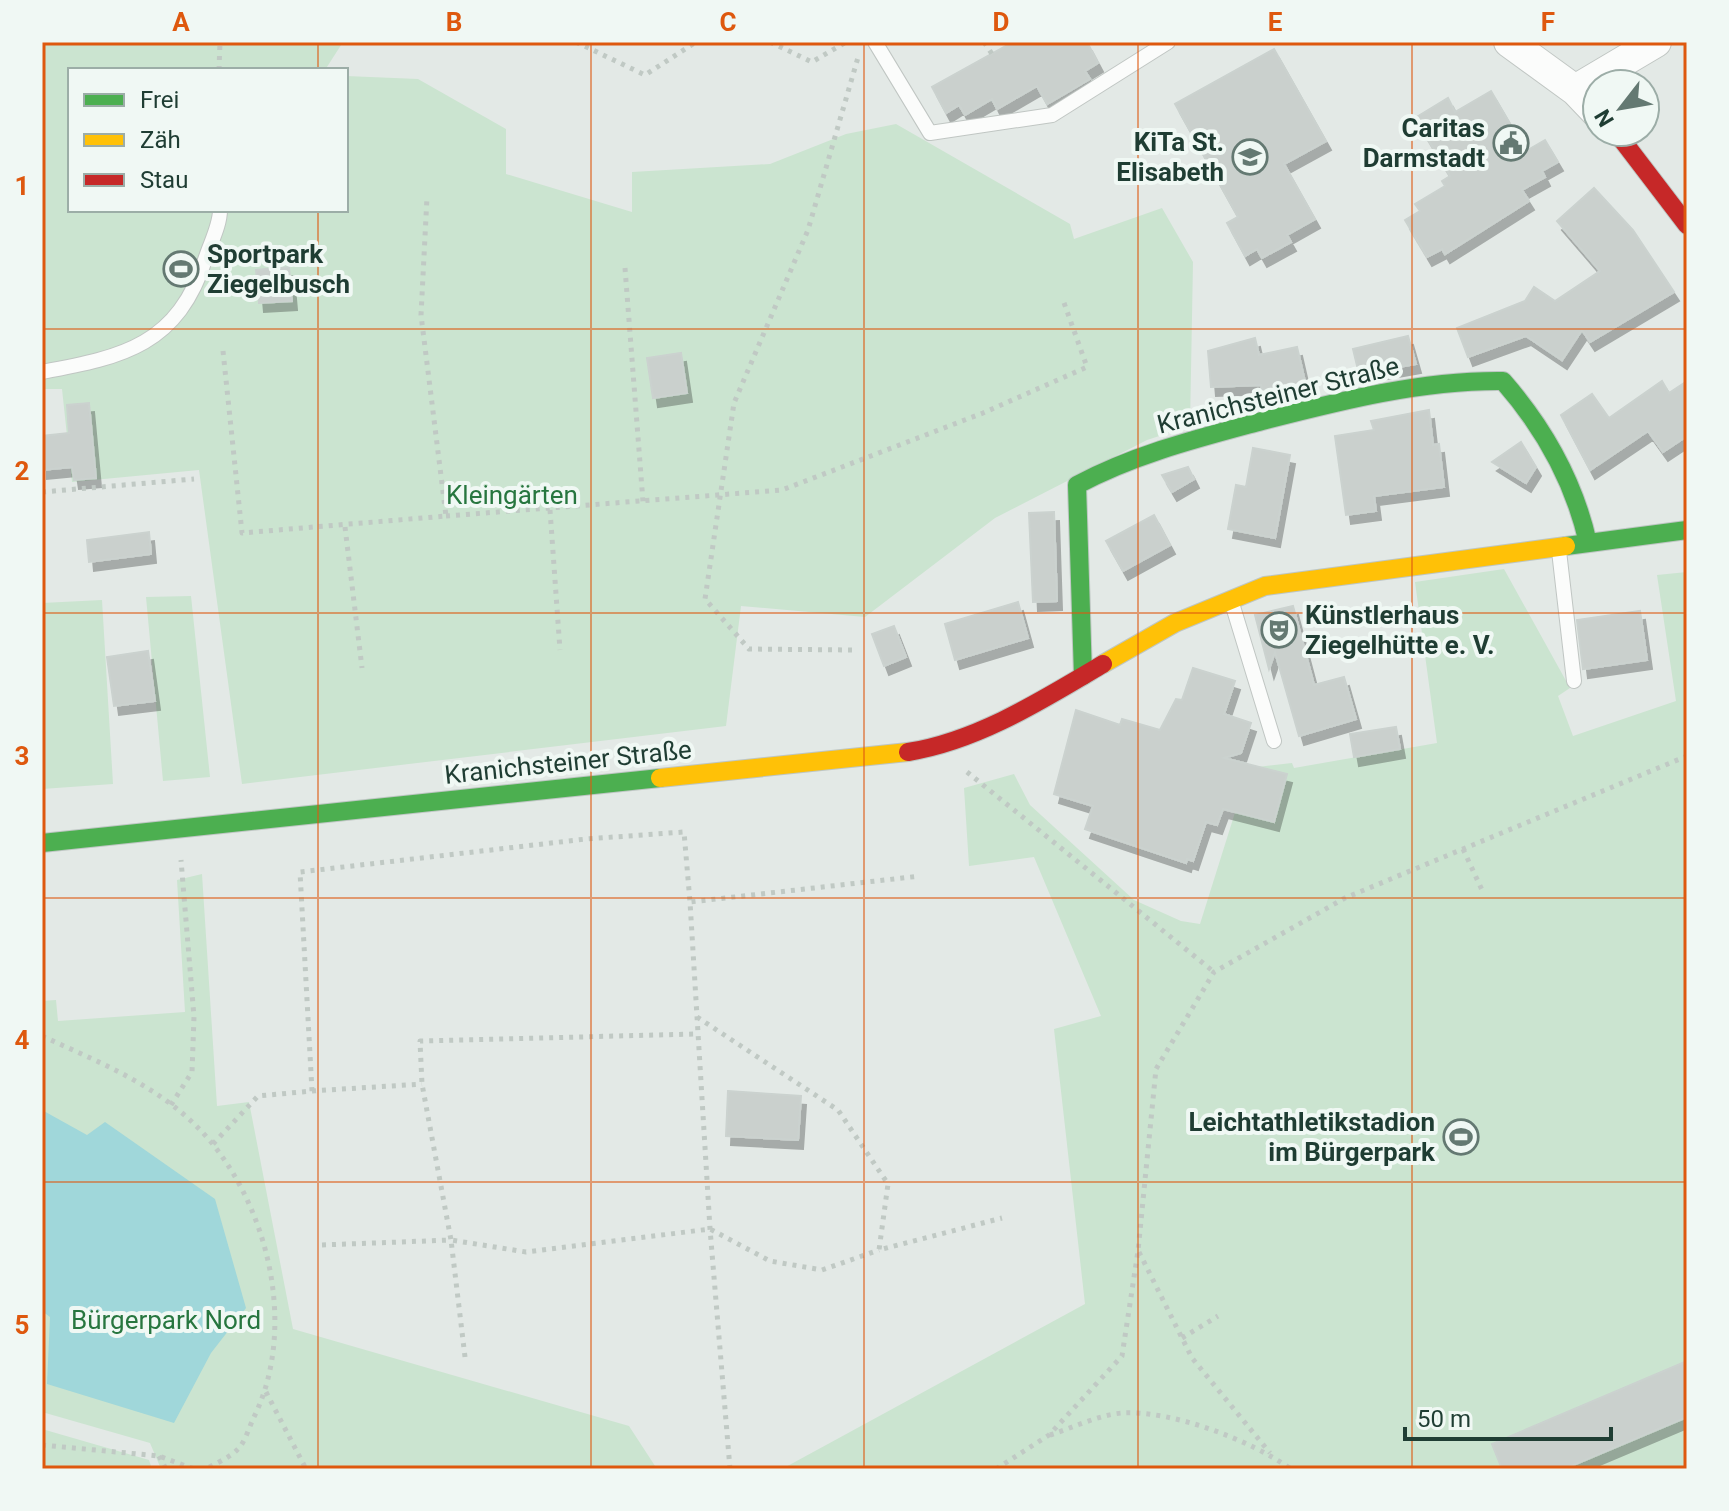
<svg xmlns="http://www.w3.org/2000/svg" width="1729" height="1511" font-family="Roboto,sans-serif">
<style>
.green{fill:#cbe4d0}
.water{fill:#a0d7da}
.building{fill:#cad0cd;stroke:#cbd2cf;stroke-width:2;filter:url(#shadow)}
.lines{fill:none;stroke-linecap:round;stroke-linejoin:round}
.lane-casing{stroke:#c0c6c3;stroke-width:16}
.street-casing{stroke:#c0c6c3;stroke-width:32}
.fast-casing{stroke:#bec6c3;stroke-width:20}
.slow-casing{stroke:#bec6c3;stroke-width:20}
.jam-casing{stroke:#bec6c3;stroke-width:20}
.path{stroke:#c0c9c4;stroke-width:5;stroke-dasharray:4 6;stroke-linecap:butt}
.lane{stroke:#fbfcfb;stroke-width:14}
.street{stroke:#fbfcfb;stroke-width:30}
.fast{stroke:#4caf50;stroke-width:18}
.slow{stroke:#ffc107;stroke-width:18}
.jam{stroke:#c62828;stroke-width:18}
.grid{fill:none;stroke:#de580e;stroke-width:2;stroke-opacity:0.55}
.labels{text-anchor:middle;dominant-baseline:central;stroke-width:8;stroke-linejoin:round;paint-order:stroke}
.poi-label{font-size:26px;font-weight:bold;fill:#1f3d33;stroke:#f0f8f4;text-anchor:end}
.street-label{font-size:26px;fill:#1f3d33;stroke:#f0f8f4}
.park-label{font-size:26px;fill:#27763f;stroke:#f0f8f4}
.neatline{fill:none;stroke:#de580e;stroke-width:3}
.grid-label{font-size:26px;text-anchor:middle;font-weight:bold;fill:#de580e}
</style>
<defs>
<filter id="shadow"><feDropShadow dx="5" dy="9" stdDeviation="0" flood-color="#0004"/></filter>
</defs>
<rect width="100%" height="100%" fill="#e3e9e6"/>
<path class="green" d="M42,42h301l-18,28h-255v140h276v-134l72,3 88,50v45l126,38v-40l138,-8 76,-30 50,-10 174,100 4,15 88,-31 31,54 -3,164 -43,14 -152,78 -130,99 -124,-11 -15,120 -484,58 -43,-314 -127,12 -10,-93h-20z
M1504,569l66,119 -12,8 15,40 103,-35 -19,-126 30,-3v897h-905l303,-165 -31,-275 47,-13 -67,-159 -65,9 -5,-78 50,-14 16,31 104,95 47,21 19,3 49,-156 43,-5 2,5 143,-25 -22,-161z
M191,596l19,181 -47,4 -17,-184z
M102,600l11,184 -71,5v-186z
M202,874l15,232 32,-4 44,227 336,97 28,43h-496l-11,-26 -108,-31v-411l14,-1 2,21 127,-9 -8,-132z
M42,1429l107,31 3,9h-110z"/>
<path class="water" d="M42,1110l45,25 18,-13 110,77 31,109 -35,45 -37,70 -127,-39 3,-67 -8,-6z"/>
<path class="building" d="M1013,42h74l11,21 -13,8 5,8 -43,25 -10,-18 -40,23 -5,-10 -27,16 -6,-10 -13,8 -14,-26z
M1274,49l52,92 -42,23 31,55 -28,16 4,7 -29,16 -5,-9 -12,7 -18,-33 11,-6 -63,-113z
M1491,91l35,60 19,-11 13,22 -16,9 3,6 -23,13 7,11 -84,53 -3,-5 -15,8 -22,-37 15,-9 -5,-7 30,-18 -3,-5 8,-5 -35,-58 33,-20 7,14z
M1594,188l39,42 41,62 -84,50 -8,-12 -20,30 -36,-24 -58,21 -11,-29 68,-27 9,-14 21,14 45,-30 -43,-50z
M289,267l3,34 -33,2 -3,-33z
M1408,336l8,28 -57,10 -6,-25z
M1255,338l4,17 38,-8 9,39 -43,10 -2,-11 -50,2 -3,-36z
M681,353l6,40 -34,5 -6,-40z
M1662,381l7,12 18,-12v55l-24,16 -15,-21 -58,39 -29,-55 31,-21 17,24z
M89,403l7,75 -22,2 -2,-13 -30,3v-34l27,-3 -2,-28z
M1429,410l4,35 6,-1 5,43 -70,9 2,15 -30,4 -11,-79 39,-6 -3,-9z
M1521,442l15,25 -10,16 -34,-21z
M1253,448l37,7 -15,83 -47,-9 8,-44 10,2z
M1188,467l6,12 -22,13 -10,-17z
M1054,512l3,89 -24,1 -4,-89z
M1154,515l16,30 -47,26 -17,-30z
M149,532l2,22 -62,8 -2,-22z
M1018,602l10,36 -73,22 -10,-36z
M1293,606l21,79 30,-8 12,42 -57,17 -24,-84 -6,17 -14,-54z
M1640,611l7,49 -64,9 -6,-49z
M894,626l12,31 -22,9 -12,-32z
M148,651l7,50 -41,5 -7,-49z
M1193,668l42,13 -11,33 27,9 -10,30 -17,5 63,16 -13,48 -51,-13 -6,16 -11,-3 -13,39 -6,-2 -1,4 -101,-34 8,-23 -39,-12 22,-84 44,15 2,-6 38,11 16,-31 6,1z
M1396,727l4,22 -46,8 -4,-23z
M728,1091l73,5 -3,44 -72,-4z
M1687,1361v56l-123,52h-62l-10,-25z"/>
<g class="lines">
<defs>
<path id="lane" d="M875,42l55,91 122,-18 116,-73
M42,372c82,-15 136,-27 164,-115 5,-15 14,-32 14,-47
M1559,551l15,130
M1231,600l43,141"/>
<path id="street" d="M1509,42l66,48 22,23
M1575,90l81,-48"/>
<path id="fast" d="M1566,546l121,-16
M1083,676l-6,-191c58,-31 122,-47 185,-64 78,-20 160,-41 241,-40 42,48 71,100 85,162
M42,843l618,-65"/>
<path id="slow" d="M1103,664l72,-41 90,-37 301,-40
M660,778l248,-26"/>
<path id="jam" d="M1616,132l71,93
M908,752c70,-11 136,-53 195,-88"/>
</defs>
<use href="#lane" class="lane-casing"/>
<use href="#street" class="street-casing"/>
<use href="#fast" class="fast-casing"/>
<use href="#slow" class="slow-casing"/>
<use href="#jam" class="jam-casing"/>
<path class="path" d="M576,42l69,33 51,-33
M770,42l42,20 34,-20
M984,42l8,12
M219,70l1,-28
M625,268l18,234
M223,351l19,182 204,-17 -25,-201 6,-118
M42,492l152,-13
M550,510l10,140
M446,516l336,-26 201,-77 104,-46 -24,-67
M345,527l17,141
M852,650l-103,-1 -44,-50 29,-196 74,-173 51,-176
M967,772l247,200
M1463,849l19,41
M697,1017l141,93 50,74 -9,66 123,-32
M42,1036c61,28 124,52 169,106 60,73 85,189 43,275 -5,10 -9,26 -17,33 -8,8 -21,13 -31,19
M312,1091l110,-7
M171,1105l21,-33 2,-55 -13,-157
M213,1144l45,-48 54,-5 -12,-219 286,-33 98,-7 6,70
M322,1245l129,-5 -29,-156 -2,-43 277,-7
M1139,1252l53,106 78,95
M1182,1338l36,-22
M465,1357l-14,-117 75,12 184,-23 60,32 52,9 57,-20
M266,1392l40,77
M1050,1435c22,-7 48,-20 72,-22 50,-3 128,27 169,56
M42,1445l117,11 35,13
M159,1456l7,13
M730,1469l-20,-240 -20,-327 230,-26
M996,1469l53,-34 73,-79 16,-105 18,-182 58,-97 131,-74 342,-142"/>
<use href="#lane" class="lane"/>
<use href="#street" class="street"/>
<use href="#fast" class="fast"/>
<use href="#slow" class="slow"/>
<use href="#jam" class="jam"/>
</g>
<path class="grid" d="M318,42v28M591,42v1427M864,42v1427M1138,42v1427M1412,42v1427M318,210v1259M42,329h1645M42,613h1645M42,898h1645M42,1182h1645"/>
<defs>
<symbol id="civic-ring" viewBox="-11 -11 22 22"><circle r="9.5" fill="#f0f8f4" stroke="#647972" stroke-width="1.5"/><path d="M-.6-6.5H3V-4.5H.6V-3L4-1V1h2V6H-6V1h2V-1L-.6-3ZM-1.2 2.5V6h2.4V2.5Z" fill="#647972"/></symbol>
<symbol id="school-ring" viewBox="-11 -11 22 22"><circle r="9.5" fill="#f0f8f4" stroke="#647972" stroke-width="1.5"/><path d="M0-5L7-2L0 1L-7-2ZM-4 1L0 2.5L4 1V4Q0 6-4 4Z" fill="#647972"/></symbol>
<symbol id="stadium-ring" viewBox="-11 -11 22 22"><circle r="9.5" fill="#f0f8f4" stroke="#647972" stroke-width="1.5"/><path d="M0-5a6.5 5 0 1 0 0 10a6.5 5 0 1 0 0-10ZM-3.5-1.8h7v3.6h-7Z" fill="#647972"/></symbol>
<symbol id="theatre-ring" viewBox="-11 -11 22 22"><circle r="9.5" fill="#f0f8f4" stroke="#647972" stroke-width="1.5"/><path d="M-5-5.5Q0-4 5-5.5V0Q5 5 0 6Q-5 5-5 0ZM-3.3-2.5H-1v1.5H-3.3ZM1-2.5H3.3v1.5H1ZM-2.8 1Q0 5.5 2.8 1Z" fill="#647972"/></symbol>
</defs>
<g fill-rule="evenodd">
<use href="#civic-ring" x="1491" y="123" width="40" height="40"/>
<use href="#school-ring" x="1230" y="137" width="40" height="40"/>
<use href="#stadium-ring" x="161" y="249" width="40" height="40"/>
<use href="#theatre-ring" x="1259" y="610" width="40" height="40"/>
<use href="#stadium-ring" x="1441" y="1117" width="40" height="40"/>
</g>
<g class="labels">
<g class="poi-label">
<text x="1485" y="128">Caritas<tspan x="1485" dy="30">Darmstadt</tspan></text>
<text x="1224" y="142">KiTa St.<tspan x="1224" dy="30">Elisabeth</tspan></text>
<text x="207" y="254" text-anchor="start">Sportpark<tspan x="207" dy="30">Ziegelbusch</tspan></text>
<text x="1305" y="615" text-anchor="start">Künstlerhaus<tspan x="1305" dy="30">Ziegelhütte e. V.</tspan></text>
<text x="1435" y="1122">Leichtathletikstadion<tspan x="1435" dy="30">im Bürgerpark</tspan></text>
</g>
<g class="street-label">
<text transform="translate(1278 395) rotate(-14)">Kranichsteiner Straße</text>
<text transform="translate(568 762) rotate(-6)">Kranichsteiner Straße</text>
</g>
<g class="park-label">
<text x="512" y="495">Kleingärten</text>
<text x="166" y="1320">Bürgerpark Nord</text>
</g>
</g>
<rect width="1729" height="1511" fill="none" stroke="#f0f8f4" stroke-width="88"/>
<rect x="68" y="68" width="280" height="144" fill="#f0f8f4" stroke="#9cada7" stroke-width="2"/>
<rect x="84" y="94" width="40" height="12" fill="#4caf50" stroke="#9cada7" stroke-width="2"/>
<text x="140" y="108" font-size="24" fill="#1f3d33">Frei</text>
<rect x="84" y="134" width="40" height="12" fill="#ffc107" stroke="#9cada7" stroke-width="2"/>
<text x="140" y="148" font-size="24" fill="#1f3d33">Zäh</text>
<rect x="84" y="174" width="40" height="12" fill="#c62828" stroke="#9cada7" stroke-width="2"/>
<text x="140" y="188" font-size="24" fill="#1f3d33">Stau</text>
<g transform="translate(1621 108) rotate(239)"><circle r="38" fill="#f0f8f4" stroke="#9cada7" stroke-width="2"/>
<path d="M0-6L14 30L0 20L-14 30Z" fill="#647972"/>
<text y="-12" font-size="22" font-weight="bold" text-anchor="middle" fill="#1f3d33">N</text>
</g>
<path d="M1405 1427v12h206v-12" fill="none" stroke="#1f3d33" stroke-width="4"/>
<text x="1417" y="1427" font-size="24" fill="#1f3d33" stroke="#f0f8f4" stroke-width="6" paint-order="stroke">50 m</text>
<rect x="44" y="44" width="1641" height="1423" class="neatline"/>
<g class="grid-label">
<text x="181" y="31">A</text>
<text x="454" y="31">B</text>
<text x="728" y="31">C</text>
<text x="1001" y="31">D</text>
<text x="1275" y="31">E</text>
<text x="1548" y="31">F</text>
<text x="22" y="195">1</text>
<text x="22" y="480">2</text>
<text x="22" y="765">3</text>
<text x="22" y="1049">4</text>
<text x="22" y="1334">5</text>
</g>
</svg>
